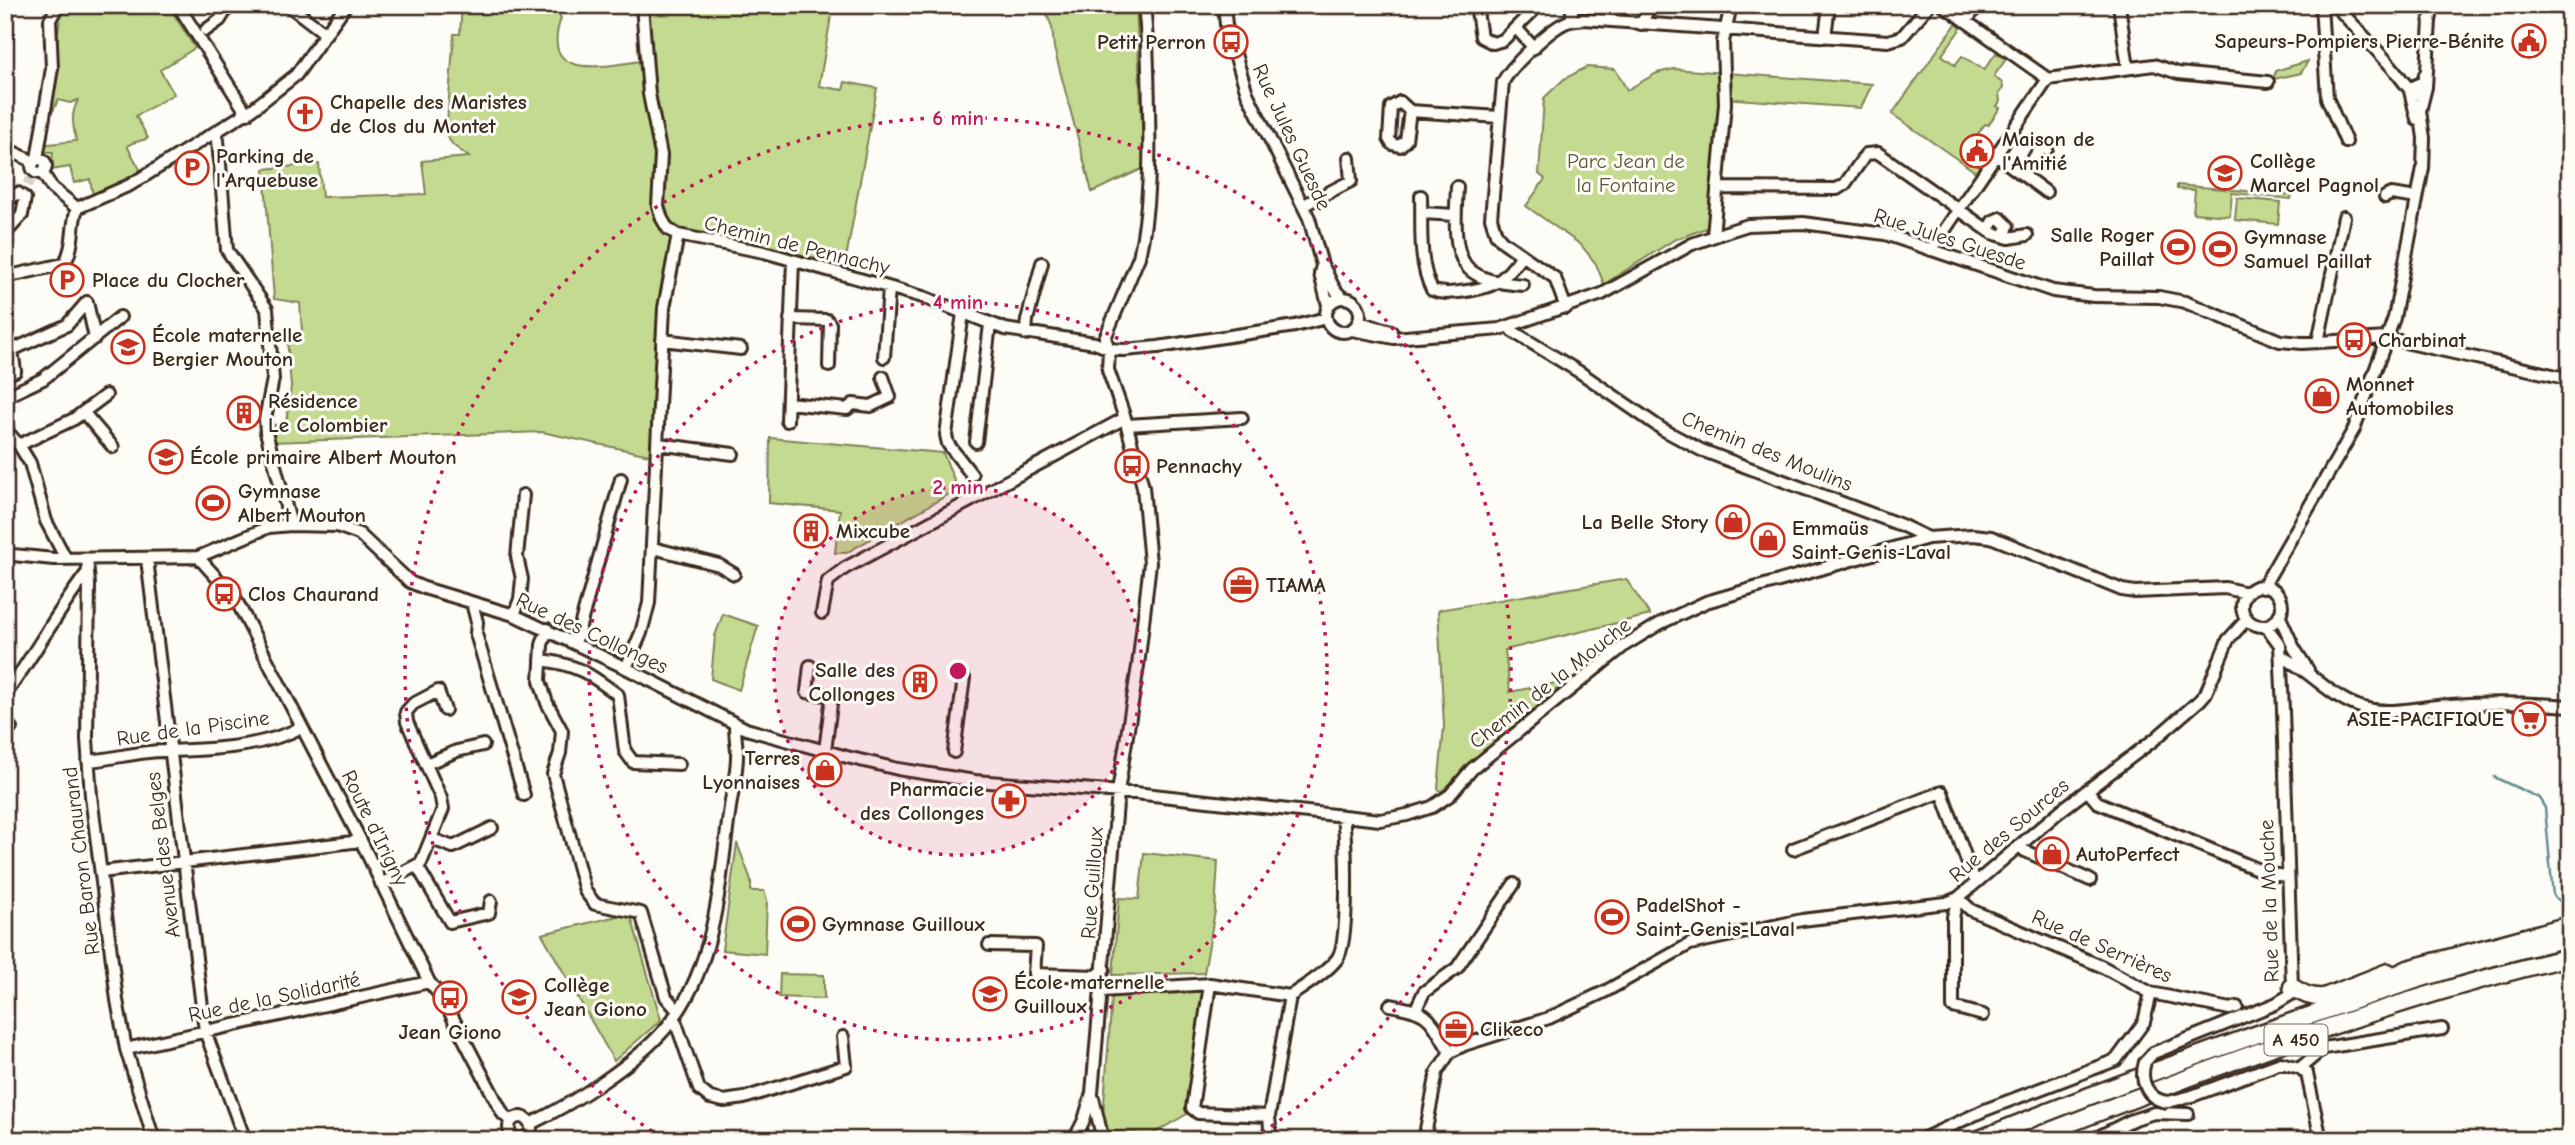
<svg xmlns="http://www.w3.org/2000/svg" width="2575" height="1145" font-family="'Comic Neue',sans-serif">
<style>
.green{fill:#c3da90;stroke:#7f8257;stroke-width:2}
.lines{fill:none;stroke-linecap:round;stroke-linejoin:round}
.stream{stroke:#648d90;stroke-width:2.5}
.minor-tunnel{stroke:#d6d2cc;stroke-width:10;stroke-dasharray:10 5;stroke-linecap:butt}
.minor-casing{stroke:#3b2a1e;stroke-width:16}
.highway-casing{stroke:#3b2a1e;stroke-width:21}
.minor{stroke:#fdfcf7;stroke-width:10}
.highway{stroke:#fdfcf7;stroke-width:16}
.minor-bridge-casing{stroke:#3b2a1e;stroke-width:16;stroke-linecap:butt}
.minor-bridge{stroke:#fdfcf7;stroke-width:10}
.ring{fill:none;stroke:#c2185b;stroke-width:3.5;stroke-dasharray:3.5 7}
.labels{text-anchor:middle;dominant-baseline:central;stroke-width:6;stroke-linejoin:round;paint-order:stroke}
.shield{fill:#fdfcf7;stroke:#75695f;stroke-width:2}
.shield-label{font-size:19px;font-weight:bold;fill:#3b2a1e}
.poi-label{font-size:21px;font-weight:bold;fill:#3b2a1e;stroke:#fdfcf7;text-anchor:start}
.street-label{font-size:21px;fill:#3b2a1e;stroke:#fdfcf7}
.park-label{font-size:21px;fill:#5d563a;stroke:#fdfcf7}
.centre{fill:#c2185b;stroke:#fdfcf7;stroke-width:3.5}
.ring-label{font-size:21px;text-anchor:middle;font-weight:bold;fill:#c2185b;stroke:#fdfcf7;stroke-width:6;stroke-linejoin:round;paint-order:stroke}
</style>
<rect width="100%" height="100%" fill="#fdfcf7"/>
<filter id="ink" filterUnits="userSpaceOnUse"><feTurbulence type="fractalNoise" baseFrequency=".0143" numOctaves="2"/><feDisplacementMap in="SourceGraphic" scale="14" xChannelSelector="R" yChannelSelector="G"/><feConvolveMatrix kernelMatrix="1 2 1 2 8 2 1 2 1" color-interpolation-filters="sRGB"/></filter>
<g filter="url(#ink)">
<path class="green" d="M70,5h98l27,43 -35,22 14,24 -38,22 12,22c-8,4 -14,3 -21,8l14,25 -48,24 -3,-16 -16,4 -4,-16 -19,3 2,-18h-12v-7l35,-4c-3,-18 -6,-25 2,-41l-8,3 -12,-3 -5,11h-6l13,-92z
M462,5h91l8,13c-23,67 49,46 88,42l-3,-55h187l-14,81 24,4 2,-8 32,6 -32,176 -171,-36 -20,228 -112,-24 -269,10 1,-17 12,-2 5,-36 -4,-50 15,-5 -2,-29 -26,-4 -10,-130 55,-5 3,33 104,-3 -4,-33 47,-4 -16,-12 -7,-10 8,-101h6z
M1028,5h108l8,163 -52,24 -38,-144 -2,-21 -6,-15z
M1956,24l5,4 -19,27 13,10 7,-9 22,14 12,-17 10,6 -12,17 8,7 1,5 -4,6 1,7 -3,5 3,2 -12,17 -3,-1 -20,28 18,13 -6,8 -85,-59z
M2308,61l-7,12 -27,6 1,-8z
M1587,67l28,2 12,21 30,-17 17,-4 198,15 -11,24 -138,-10 -14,129 -35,13 -70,44 -8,-20 -15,-19 -55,-39 19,-27 -6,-5 5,-76 20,-19z
M2177,185l115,10 -1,4 -59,-6 -2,23 -37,-3 2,-23 -18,-1z
M2237,198l43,4 -2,22 -43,-4z
M770,438l173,15 15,36 -112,64h-11l5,-43 -71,-7z
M1626,579l24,36 -145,35 5,42 56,-11 -125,111 -3,-4 6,-62 -6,-116z
M723,614l35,12 -19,64 -28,-11 4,-43z
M737,843l14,37v11h13l3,9 -2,54 -43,-4z
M1144,853l74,8 -3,50 -11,62 -91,2 6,-77 20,1z
M630,913l31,107 -47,41 -72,-127z
M780,974l44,1v24l-45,-2z
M1204,991l-17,123 -36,21 -49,-5 10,-134z"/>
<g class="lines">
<path class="stream" d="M2494,777l45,21 6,10 8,88 13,9 4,-1"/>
<path class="minor-tunnel" d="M27,185l4,-6"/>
<defs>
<path id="minor" d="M178,5l69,109
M288,5l38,29
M1224,5l2,20 21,68 62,125 13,47 -2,9 8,31
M1476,5l5,32 12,6 10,-3 36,-35
M1943,5l105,74
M2119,5l9,63
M2321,5l6,93 19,44
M2335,5l57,62 22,28 10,-2
M1571,21l2,-16
M1966,21l12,-16
M1641,24l10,-19
M1517,29l17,19
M206,30l14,-10 9,-15
M1825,37l4,-32
M1410,111l-4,29 -6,6 -8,-2 -3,-5 2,-32 9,-5 10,9 89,6
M2417,119l-7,-28 2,-4 11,-5 2,-8
M214,133l4,7 9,110 40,59 6,70 -8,40 1,13 25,93
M5,148l29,14
M1996,155l50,37
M37,159l15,-91 -2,-48 8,-15
M32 166a7 7 0 1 1 14 0a7 7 0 1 1-14 0Z
M42,172l10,16 25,20
M2023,175l16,-25 8,-1
M1457,187c-1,22 -6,65 12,82 14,13 36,14 54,16
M1717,188l120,1 8,-5 21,-30 12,-1 114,80 17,5 18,-3
M1421,196c1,31 -3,66 11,94 9,4 17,3 27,2 34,-4 44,-9 63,-37
M2385,197l6,-3 26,4
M5,201l13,-8 7,5 -3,17 -17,19
M1304,205l47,-24 -2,-23
M77,208l53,-23 124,-77 42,-33 50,-70
M1422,213l33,2
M1988,230l5,-9 7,-3 8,8 -2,6 -4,4
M678,235l86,17 159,45 82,32 90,14 14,6 15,1 34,-3 137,-21 31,-8
M1713,236l12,-132 -2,-62 8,-37
M1931,250l117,-171 106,-14 24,8 90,9
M1322,265c8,11 9,24 20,32
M5,277l59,-13c11,-17 7,-38 13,-56
M1326 315a17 17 0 1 1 34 0a17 17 0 1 1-34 0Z
M87,302l8,36
M1566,308l-11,-30 -53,-37 -6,-7 -5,-16 12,-136c8,-16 48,-54 64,-60 5,-2 11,-2 17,-3l304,22 14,-4 27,-32
M963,313l-17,122 2,9 24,31
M790,319l37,1 3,4 -1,42
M1359,322l32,9
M1509,326l3,5 69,42 81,56 39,21 200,75 27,13
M1352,330l42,8 106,-9 102,-35 90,-50 34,-12 22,-7 55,-2 82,11 168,57 41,5 65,1 26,5 95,39 22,2 85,-5 183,41
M1026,334l1,-14 15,-57
M662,340l79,9
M2318,342l26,-125
M884,357l5,-69
M5,375l10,-4 -3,-21 55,-25 20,-23
M5,397l38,-18 77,-62
M788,403l59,6 6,-5 18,2 19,-9 -7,-20
M84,413l29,34
M787,421l6,-161
M1127,425l115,-7
M5,429l14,16 11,18 16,58 20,38
M976,442l14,-118
M658,444l75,10
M19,445l55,-26 32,-24
M653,548l66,17 15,9
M5,552l8,3 41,4 144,-2 71,-30 22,-2 46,1 22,8 51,48 14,6 90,27 112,53 120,61 101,28 51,12 77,12 160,12 245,27 27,-5 25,-8 18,-12 22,-26 153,-124 36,-22 45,-21 222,-64 45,-3 18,2 131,53 13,2 90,-4 22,5
M198,557l37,41 126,243 68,141 14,17 60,115 8,7
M87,559l2,26 -2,154 4,57 26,204 9,49 28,91
M147,559l58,472 40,109
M2242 606a20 20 0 1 1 40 0a20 20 0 1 1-40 0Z
M2263,587l91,-158 40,-111 29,-150 1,-30 -4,-27 6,-24 4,-66 3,-16
M472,603l5,19 -1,12 48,161
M822,613l6,-32 17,-13 280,-150
M514,615l6,-16 2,-20 -5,-22 6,-62
M2279,615l15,33 14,22
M547,629l-5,16 -2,36 7,22 15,28 -2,22 -7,21 32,117 10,13 46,9 25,84 12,14
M575,644l46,-165
M2282,657c30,14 49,42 82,51 30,8 57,-2 86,-3 40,-3 80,-2 120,1
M541,660c35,4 49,14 77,35l7,56 8,11 46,2
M810,666l-3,26 25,4 -7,55
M626,668l15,-35 8,-30 15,-295 14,-73 -10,-6 -6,-10 -4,-13 3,-51 -12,-61 -7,-89
M5,695c29,-40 52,-83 82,-122
M5,722l6,6
M954,752l10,-74
M88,761c25,-2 51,-10 76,-10 45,-1 98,-3 138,-24
M426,764l31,-13 26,-6
M2087,790l10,12 172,72 18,2
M432,839l21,8 39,-19
M2019,846l6,5 65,29
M1793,849l149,-57 30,83 5,7
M417,866l33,56 39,-9 2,-12
M101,872l260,-31
M381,884l40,-21 22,-54 -2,-11 -34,-76 -1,-10 7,-8 25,-13 7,19
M1958,898l13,12 130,56 50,27 79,16 7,-2
M1958,898l-5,19v90l30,8
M989,945l47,1 -2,28 63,2 7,-7
M1210,984l-18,124 6,5 71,3
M1102,991l108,-7 80,12
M1390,1005c41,7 39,12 60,47
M1416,1009l8,-17 33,-24 57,-84
M674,1017l25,72 11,9 14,3 20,-3 102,-32 -3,-29
M126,1049l303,-67
M2145,1062l8,-9 122,-49 15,-9 2,-8 -9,-277 -3,-65 -14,-19
M2300,1068l24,-20 118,-19
M1093,1098l10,42
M2168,1102l24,-6 89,-33 19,5 7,6 14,66
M509 1128a11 11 0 1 1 22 0a11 11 0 1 1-22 0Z
M530,1124c44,-21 104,-59 136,-96 49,-58 53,-141 63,-213 2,-20 9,-43 8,-64 -1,-9 -2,-17 -2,-26
M1077,1134l19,6
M827,1140l4,-2 4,2
M1074,1140l10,-20 8,-27 26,-301 20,-126 12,-103 -7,-76 -18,-69 -17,-48 1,-21 -4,-11 34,-81c11,-48 11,-100 10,-150 -1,-34 -1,-68 -5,-102
M1271,1140l-2,-24 21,-120c15,-10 36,-23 47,-37 13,-17 9,-118 6,-142
M1424,1140l13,-68 13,-20 14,-7 85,-27 57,-27 84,-47 112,-24 144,-17 12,-5 102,-87 95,-72 45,-39 6,-7 22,-53 19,-21
M1920,1140l65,-30 131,-50 28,-38 7,-29
M2092,1140l40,-20 22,-7 34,1"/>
<path id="highway" d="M2380,982l28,-13 162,-44
M2292,987c11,7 19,11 32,10l64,-25
M1977,1140c107,-43 215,-83 323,-121 89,-31 178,-61 270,-81
M2027,1140c177,-69 357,-140 543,-183"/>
</defs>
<use href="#minor" class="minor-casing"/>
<use href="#highway" class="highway-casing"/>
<use href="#minor" class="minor"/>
<use href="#highway" class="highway"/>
<defs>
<path id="minor-bridge" d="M2145,1062c-6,18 2,38 23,40"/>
</defs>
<use href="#minor-bridge" class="minor-bridge-casing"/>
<use href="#minor-bridge" class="minor-bridge"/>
</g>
</g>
<circle cx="958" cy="671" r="184" fill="#c2185b" fill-opacity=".12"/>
<g class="ring">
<circle cx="958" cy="671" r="184"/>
<circle cx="958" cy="671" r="369"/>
<path d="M661 1137A553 553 0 1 1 1255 1137"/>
</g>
<defs>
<symbol id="civic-ring" viewBox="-11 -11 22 22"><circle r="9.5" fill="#fdfcf7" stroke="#c8321e" stroke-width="1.5"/><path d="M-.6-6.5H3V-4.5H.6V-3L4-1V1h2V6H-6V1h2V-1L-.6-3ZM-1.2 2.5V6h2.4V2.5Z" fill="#c8321e"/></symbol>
<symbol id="bus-ring" viewBox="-11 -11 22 22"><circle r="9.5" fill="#fdfcf7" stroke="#c8321e" stroke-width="1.5"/><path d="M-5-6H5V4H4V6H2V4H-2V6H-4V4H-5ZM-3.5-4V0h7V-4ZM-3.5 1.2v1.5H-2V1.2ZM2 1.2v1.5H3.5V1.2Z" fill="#c8321e"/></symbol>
<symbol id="church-ring" viewBox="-11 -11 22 22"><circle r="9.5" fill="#fdfcf7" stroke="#c8321e" stroke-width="1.5"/><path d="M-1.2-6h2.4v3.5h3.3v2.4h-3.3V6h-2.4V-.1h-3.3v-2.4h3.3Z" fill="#c8321e"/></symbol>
<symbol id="parking-ring" viewBox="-11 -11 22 22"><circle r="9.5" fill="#fdfcf7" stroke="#c8321e" stroke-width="1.5"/><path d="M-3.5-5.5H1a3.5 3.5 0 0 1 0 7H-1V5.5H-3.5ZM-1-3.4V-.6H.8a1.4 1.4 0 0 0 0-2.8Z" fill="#c8321e"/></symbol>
<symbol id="school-ring" viewBox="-11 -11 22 22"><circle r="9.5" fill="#fdfcf7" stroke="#c8321e" stroke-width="1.5"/><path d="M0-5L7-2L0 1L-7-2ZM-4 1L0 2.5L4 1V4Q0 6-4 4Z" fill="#c8321e"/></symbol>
<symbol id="stadium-ring" viewBox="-11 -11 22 22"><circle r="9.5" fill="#fdfcf7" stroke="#c8321e" stroke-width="1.5"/><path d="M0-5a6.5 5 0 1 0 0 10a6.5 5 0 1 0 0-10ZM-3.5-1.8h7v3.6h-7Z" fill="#c8321e"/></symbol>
<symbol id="shop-ring" viewBox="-11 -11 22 22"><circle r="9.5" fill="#fdfcf7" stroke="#c8321e" stroke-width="1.5"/><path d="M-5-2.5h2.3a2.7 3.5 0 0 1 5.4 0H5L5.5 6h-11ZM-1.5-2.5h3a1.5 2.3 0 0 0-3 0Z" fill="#c8321e"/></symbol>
<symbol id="building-ring" viewBox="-11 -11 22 22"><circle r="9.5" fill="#fdfcf7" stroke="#c8321e" stroke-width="1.5"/><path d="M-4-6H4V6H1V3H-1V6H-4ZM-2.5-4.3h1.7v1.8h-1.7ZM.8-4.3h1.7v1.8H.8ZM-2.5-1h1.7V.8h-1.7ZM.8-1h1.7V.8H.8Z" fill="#c8321e"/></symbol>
<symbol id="office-ring" viewBox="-11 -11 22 22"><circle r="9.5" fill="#fdfcf7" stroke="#c8321e" stroke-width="1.5"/><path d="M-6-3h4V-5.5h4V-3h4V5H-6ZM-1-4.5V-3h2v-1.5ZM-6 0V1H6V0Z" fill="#c8321e"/></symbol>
<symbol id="supermarket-ring" viewBox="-11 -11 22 22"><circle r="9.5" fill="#fdfcf7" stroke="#c8321e" stroke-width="1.5"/><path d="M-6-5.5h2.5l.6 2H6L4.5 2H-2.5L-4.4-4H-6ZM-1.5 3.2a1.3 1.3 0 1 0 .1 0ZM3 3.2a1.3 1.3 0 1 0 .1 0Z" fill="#c8321e"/></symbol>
<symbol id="pharmacy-ring" viewBox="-11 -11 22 22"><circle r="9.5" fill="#fdfcf7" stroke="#c8321e" stroke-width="1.5"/><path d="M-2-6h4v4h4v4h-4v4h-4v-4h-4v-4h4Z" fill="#c8321e"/></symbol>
</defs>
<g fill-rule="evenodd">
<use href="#civic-ring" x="2510" y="22" width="38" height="38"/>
<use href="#bus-ring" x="1212" y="23" width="38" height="38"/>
<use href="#church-ring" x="286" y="95" width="38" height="38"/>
<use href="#civic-ring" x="1958" y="132" width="38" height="38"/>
<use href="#parking-ring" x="173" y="149" width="38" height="38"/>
<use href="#school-ring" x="2206" y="154" width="38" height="38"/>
<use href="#stadium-ring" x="2159" y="228" width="38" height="38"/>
<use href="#stadium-ring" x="2201" y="230" width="38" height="38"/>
<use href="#parking-ring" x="48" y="261" width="38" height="38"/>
<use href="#bus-ring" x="2335" y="321" width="38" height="38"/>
<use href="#school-ring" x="109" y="328" width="38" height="38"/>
<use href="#shop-ring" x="2303" y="377" width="38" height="38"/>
<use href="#building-ring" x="225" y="394" width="38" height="38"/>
<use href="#school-ring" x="147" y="438" width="38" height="38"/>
<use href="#bus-ring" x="1113" y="447" width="38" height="38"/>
<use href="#stadium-ring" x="194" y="484" width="38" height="38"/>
<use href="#shop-ring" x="1714" y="503" width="38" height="38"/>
<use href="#building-ring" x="792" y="512" width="38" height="38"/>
<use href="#shop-ring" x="1749" y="521" width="38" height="38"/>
<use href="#office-ring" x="1222" y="566" width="38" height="38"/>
<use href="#bus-ring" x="205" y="575" width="38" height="38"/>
<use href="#building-ring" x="901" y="663" width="38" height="38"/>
<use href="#supermarket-ring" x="2510" y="700" width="38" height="38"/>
<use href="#shop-ring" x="806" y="751" width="38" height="38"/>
<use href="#pharmacy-ring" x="990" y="782" width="38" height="38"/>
<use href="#shop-ring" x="2033" y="835" width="38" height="38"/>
<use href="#stadium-ring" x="1593" y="898" width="38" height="38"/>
<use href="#stadium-ring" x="779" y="905" width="38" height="38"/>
<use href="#school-ring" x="971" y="975" width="38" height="38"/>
<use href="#school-ring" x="500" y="978" width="38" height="38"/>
<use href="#bus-ring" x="431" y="979" width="38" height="38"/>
<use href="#office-ring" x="1437" y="1010" width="38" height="38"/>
</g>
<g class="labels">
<rect class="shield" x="2264.5" y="1024.5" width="63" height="31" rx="5"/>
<g class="shield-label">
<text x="2296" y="1040">A 450</text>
</g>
<g class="poi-label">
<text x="2504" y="41" text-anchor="end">Sapeurs-Pompiers Pierre-Bénite</text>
<text x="1206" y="42" text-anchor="end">Petit Perron</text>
<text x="330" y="102">Chapelle des Maristes<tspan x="330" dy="24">de Clos du Montet</tspan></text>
<text x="2002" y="139">Maison de<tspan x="2002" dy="24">l'Amitié</tspan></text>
<text x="216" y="156">Parking de<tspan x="216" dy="24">l'Arquebuse</tspan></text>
<text x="2250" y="161">Collège<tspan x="2250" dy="24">Marcel Pagnol</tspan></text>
<text x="2154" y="235" text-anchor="end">Salle Roger<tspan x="2154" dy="24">Paillat</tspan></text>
<text x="2244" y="237">Gymnase<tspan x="2244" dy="24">Samuel Paillat</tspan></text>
<text x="92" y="280">Place du Clocher</text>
<text x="152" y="335">École maternelle<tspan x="152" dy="24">Bergier Mouton</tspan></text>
<text x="2378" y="340">Charbinat</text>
<text x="2346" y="384">Monnet<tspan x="2346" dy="24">Automobiles</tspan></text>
<text x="268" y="401">Résidence<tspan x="268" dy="24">Le Colombier</tspan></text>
<text x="190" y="457">École primaire Albert Mouton</text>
<text x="1156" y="466">Pennachy</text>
<text x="238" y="491">Gymnase<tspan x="238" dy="24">Albert Mouton</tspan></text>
<text x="1708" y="522" text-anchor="end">La Belle Story</text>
<text x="1792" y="528">Emmaüs<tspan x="1792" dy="24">Saint-Genis-Laval</tspan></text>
<text x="836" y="531">Mixcube</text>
<text x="1266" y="585">TIAMA</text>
<text x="248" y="594">Clos Chaurand</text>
<text x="895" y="670" text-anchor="end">Salle des<tspan x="895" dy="24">Collonges</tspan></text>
<text x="2504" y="719" text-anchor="end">ASIE-PACIFIQUE</text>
<text x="800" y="758" text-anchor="end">Terres<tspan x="800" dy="24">Lyonnaises</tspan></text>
<text x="984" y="789" text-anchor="end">Pharmacie<tspan x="984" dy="24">des Collonges</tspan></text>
<text x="2076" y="854">AutoPerfect</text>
<text x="1636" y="905">PadelShot -<tspan x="1636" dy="24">Saint-Genis-Laval</tspan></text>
<text x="822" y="924">Gymnase Guilloux</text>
<text x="1014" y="982">École maternelle<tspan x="1014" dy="24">Guilloux</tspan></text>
<text x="544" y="985">Collège<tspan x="544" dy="24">Jean Giono</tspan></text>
<text x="1480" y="1029">Clikeco</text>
<text x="450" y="1032" text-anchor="middle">Jean Giono</text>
</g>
<g class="street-label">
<text transform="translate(1292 137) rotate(65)">Rue Jules Guesde</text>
<text transform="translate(1950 239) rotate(18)">Rue Jules Guesde</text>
<text transform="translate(797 245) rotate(14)">Chemin de Pennachy</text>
<text transform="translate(1767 451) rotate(22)">Chemin des Moulins</text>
<text transform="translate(592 633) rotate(25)">Rue des Collonges</text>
<text transform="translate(1550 683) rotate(-38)">Chemin de la Mouche</text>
<text transform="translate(193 728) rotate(-8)">Rue de la Piscine</text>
<text transform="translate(375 828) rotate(64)">Route d'Irigny</text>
<text transform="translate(2009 830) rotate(-40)">Rue des Sources</text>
<text transform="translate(163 855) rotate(-97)">Avenue des Belges</text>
<text transform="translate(81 861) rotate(-97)">Rue Baron Chaurand</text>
<text transform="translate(1092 883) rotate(-86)">Rue Guilloux</text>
<text transform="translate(2269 901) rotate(-92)">Rue de la Mouche</text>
<text transform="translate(2102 946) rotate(24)">Rue de Serrières</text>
<text transform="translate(274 997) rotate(-12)">Rue de la Solidarité</text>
</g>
<g class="park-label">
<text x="1626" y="161">Parc Jean de<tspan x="1626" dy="24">la Fontaine</tspan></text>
</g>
</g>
<circle cx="958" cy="671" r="10" class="centre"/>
<g class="ring-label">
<text x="958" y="125">6 min</text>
<text x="958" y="309">4 min</text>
<text x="958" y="494">2 min</text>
</g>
<rect width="2575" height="1145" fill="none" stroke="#fdfcf7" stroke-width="28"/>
<rect x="14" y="14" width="2547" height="1117" fill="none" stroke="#3b2a1e" stroke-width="2.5" filter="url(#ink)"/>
</svg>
